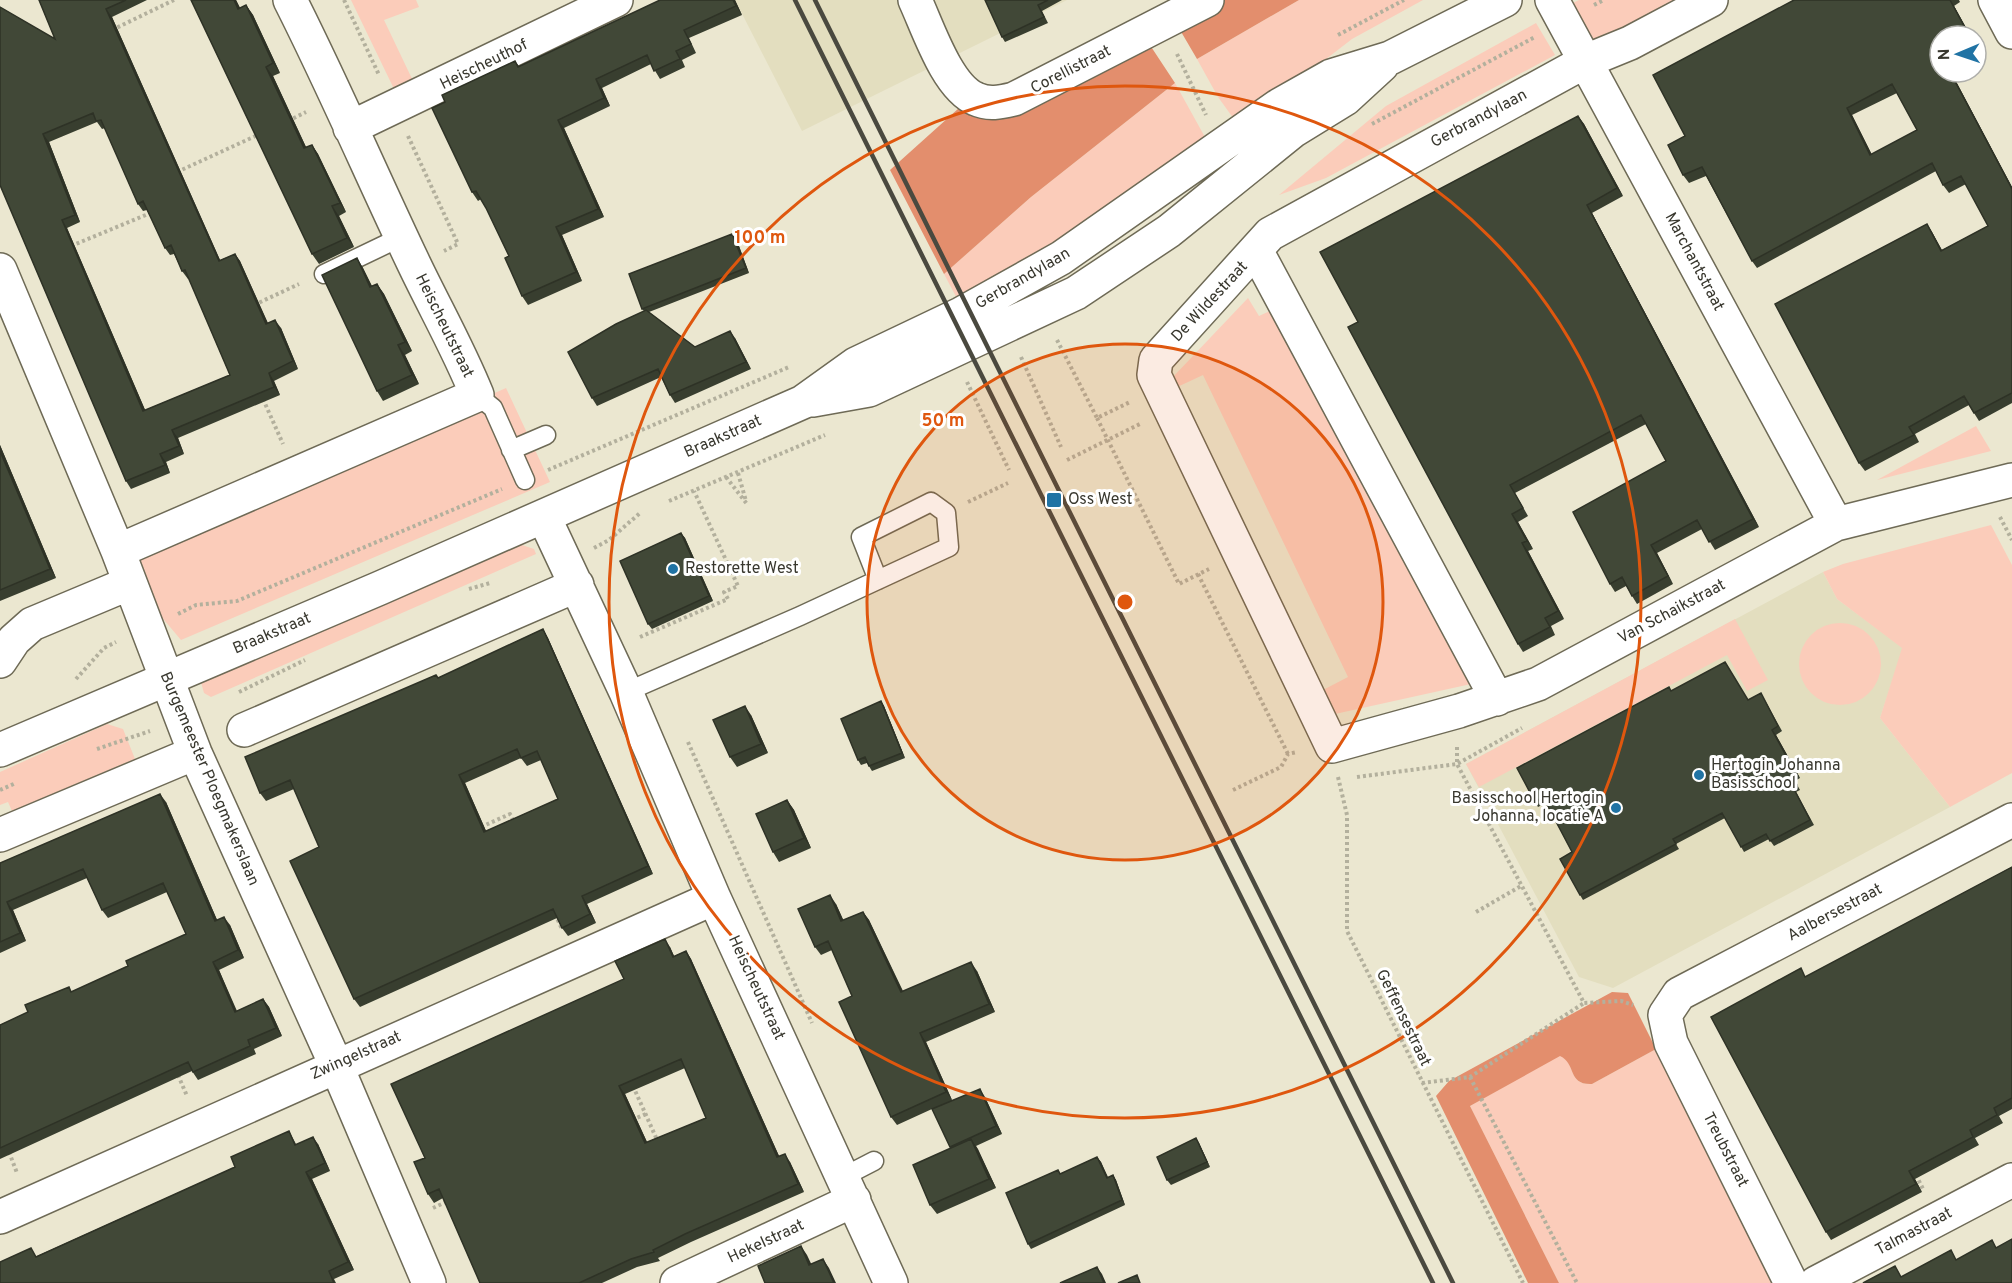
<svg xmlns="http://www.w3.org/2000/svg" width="2012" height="1283" font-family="Overpass,sans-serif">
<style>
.built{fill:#e3debf}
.green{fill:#fbccba}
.forest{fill:#e38e6d}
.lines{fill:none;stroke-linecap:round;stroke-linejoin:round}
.service-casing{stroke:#6e6a56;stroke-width:21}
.minor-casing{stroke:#6e6a56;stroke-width:36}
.tertiary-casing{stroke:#6e6a56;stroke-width:36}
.path{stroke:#b3b09d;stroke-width:4;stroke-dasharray:3 3;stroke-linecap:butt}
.service{stroke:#fff;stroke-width:18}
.minor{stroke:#fff;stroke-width:33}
.tertiary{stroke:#fff;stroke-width:33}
.rail{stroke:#4a493f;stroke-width:4.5}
.wall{fill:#383e2f;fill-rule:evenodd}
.shaded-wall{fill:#2e3226}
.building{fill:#414837;stroke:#2e3226;stroke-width:1.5;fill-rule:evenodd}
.ring{fill:none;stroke:#df570e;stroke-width:3}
.poi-dot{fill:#2073a4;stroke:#fff;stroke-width:2}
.labels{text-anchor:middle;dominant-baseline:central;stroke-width:6;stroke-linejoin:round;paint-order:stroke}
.street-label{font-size:16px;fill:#38372e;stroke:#fff}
.poi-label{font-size:16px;fill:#38372e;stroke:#fff;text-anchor:start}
.centre{fill:#df570e;stroke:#fff;stroke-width:3}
.ring-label{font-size:18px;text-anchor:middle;font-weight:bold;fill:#df570e;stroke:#fff;stroke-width:6;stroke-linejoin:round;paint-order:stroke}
</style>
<rect width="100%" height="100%" fill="#ebe7d0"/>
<path class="built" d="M735,0h332l-265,131z
M1823,572l14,27 66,49 -23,70 70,89 -337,181 -34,-11 -113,-213z"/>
<path class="green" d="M351,0h65l3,7 -35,13 30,63 -19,8z
M1299,0h124l-71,39 -113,87 -21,-29 -21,-38z
M1579,0h116l-97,41 -15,-6 -20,-27z
M1536,23l19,32 -229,123 -47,17 107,-89z
M1175,83l36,65 -250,158 -17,-32 87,-77z
M1248,298l11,18 13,-6 199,374 -136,30 -12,-24 25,-13 -145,-302 -30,14 -1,-11z
M506,388l44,94 -369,158 -27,-32 -22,-45 33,-24z
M1976,426l15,25 -114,29z
M1991,525l21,40v208l-62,34 -70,-89 22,-70 -65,-49 -14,-27 20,-8z
M519,544l15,5 2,5 -325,143 -7,-4 -5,-18z
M1735,619l33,61 -21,11 -20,-36 -248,132 -13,-23z
M1799 664a41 41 0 1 1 82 0a41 41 0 1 1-82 0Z
M107,724l16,5 12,30 -123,52 -4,-9 -8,3v-33z
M1656,1049l121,234h-218l-89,-177 90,-51c17,9 7,30 32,29z"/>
<path class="forest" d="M1207,0h92l-102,59 -24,-41z
M1142,33l33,50 -144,114 -87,77 -54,-104 69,-62 24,4z
M1612,992l16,1 28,56 -64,35c-25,1 -15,-20 -32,-28l-90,50 89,177h-31l-92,-187 13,-15z"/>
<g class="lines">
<defs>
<path id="service" d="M324,274l77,-37
M477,395l16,13 32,72
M511,450l35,-15
M626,692l174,-76 149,-69 -3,-34 -15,-11 -70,35 17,43
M843,1177l31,-16"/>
<path id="minor" d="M915,0c13,28 32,87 61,99 13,6 25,3 38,0l193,-99
M1552,0l284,524
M1711,0l-81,43 -44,18 -316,173 -114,126 -2,15 178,371 127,-35 79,-27 298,-160 176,-44
M1995,0l17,32
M350,128l266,-128
M1257,252l240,447
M0,270l118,281 77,202 141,312 93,218
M544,517l82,175 88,206 177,385
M118,551l359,-156c-18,-45 -42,-87 -63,-131 -42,-88 -80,-177 -124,-264
M0,661l14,-21 18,-16 98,-41
M244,730l333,-145
M0,835l195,-82
M0,1217l714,-319
M677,1283l177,-83
M1791,1283l-120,-240 -6,-28 14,-21 333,-174
M1816,1283l196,-103"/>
<path id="tertiary" d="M813,400l56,-10 207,-97 93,-62 124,-100 52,-32 37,-34
M0,750l380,-162 423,-186 53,-38 105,-50 100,-56 217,-152 53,-30 59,-18 115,-58"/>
</defs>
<use href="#service" class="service-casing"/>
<use href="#minor" class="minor-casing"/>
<use href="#tertiary" class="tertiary-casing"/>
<path class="path" d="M344,0l35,75
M1594,5l10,-5
M112,30l62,-30
M1338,35l66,-35
M1177,54l29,61
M288,121l18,-9
M1372,124l163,-87
M408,136l50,108 -14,7
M177,172l83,-38
M71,246l82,-34
M254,305l45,-21
M1057,340l40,78 33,-16
M1021,357l40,90
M967,382l42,88
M263,399l20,45
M1097,418l82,166 30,-15
M1067,460l75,-37
M548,470l241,-103
M738,473l8,28
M726,477l21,27
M669,501l156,-66
M968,502l40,-19
M2000,517l12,23
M594,548l15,-8 31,-27
M1198,574l90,180
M469,589l21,-6
M178,614l18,-9 41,-4 265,-112
M640,637l88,-38 -4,-7 14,-6 -44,-95
M76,679l28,-31 12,-6
M239,692l66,-32
M688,742l124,281
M1457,747v17l127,239 37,-2 12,4
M97,749l53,-18
M1338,777l9,38v116l176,352
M1357,777l100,-13 65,-36
M0,790l16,-7
M1233,790l48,-23 7,-13 9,-2
M481,827l29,-13 4,8
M1476,912l45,-26
M555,914l7,15
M178,1075l9,21
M1470,1077l107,206
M1422,1083l48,-6 114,-74
M633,1086l25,56
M632,1120l14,-6
M9,1152l8,21
M1916,1175l7,14
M433,1208l15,-7"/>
<use href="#service" class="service"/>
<use href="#minor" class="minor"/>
<use href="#tertiary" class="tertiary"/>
<path class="rail" d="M795,0l638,1283
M815,0l638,1283"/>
</g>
<path class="wall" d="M39,0h108l-35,17 108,243 15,-6 5,7 28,63 13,4 17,41 -24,12 6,14 -102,43 6,16 -18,8 4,11 -39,16 -5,-8 -126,-296 55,-146zM97,122l5,7 3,-1 33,76 5,7 4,-1 18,38 5,7 4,-1 8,17 6,8h1l41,96 -85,35 -78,-182 13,-6 -31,-80z
M191,0h45l4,8 6,-3 7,10 27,58 -7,3 33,71 6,-2 6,9 28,58 -7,4 15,31 -35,17 -7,-10z
M735,0l7,15 -53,23 7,15 -14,7 3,7 -25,12 -9,-15 -49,24 8,18 -46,22 40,89 -42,18 20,46 -54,24 -6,-9 -13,-40 -23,-48 -5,-9 -3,2 -6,-9 -27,-90 70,-41 4,5z
M985,0h77l-20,11 6,12 -43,19 -3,-5z
M1794,0h165l1,2 -6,4 15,27 -5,3h-24v36h11l61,115v216l-33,18 -10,-16 -54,29 4,8 -54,29 -6,-8 68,-239 5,8 10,18 46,-24 -22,-42 -17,9 -6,-8 -7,-14 -179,97 -5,-7 -46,-85 -17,7 -6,-8 2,-39zM1897,93l20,37 -45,25 -20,-40z
M1578,116l6,8 39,72 -31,17 167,314 -44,23 -13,-21 -45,24 16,31 -36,20 -11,-18 -11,6 -5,-8 56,-123 -20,-37 -131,69 13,23 -10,6 15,27 -5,2 36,68 -13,7 4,9 -32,17 -5,-8 -160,-322z
M736,238l13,35 -100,39 46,35 40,-9 16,31 -76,34 -5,-8 -9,-18 -64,29 -5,-8 52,-87 -2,-2z
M357,258l6,10 9,18 5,-2 7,10 28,57 -7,4 14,29 -36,17 -6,-10z
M0,445l56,133 -56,23z
M681,533l4,5 28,63 -61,28 -4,-5z
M543,629l5,9 105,236 -66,30 9,19 -28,13 -6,-8 -5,-10 -197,89 -6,-8 -35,-152 -25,-58 -28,12 -6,-8 178,-115zM521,758l6,8 14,-6 17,39 -72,32 -21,-48z
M1671,691l77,9 13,-7 21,38 -6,4 24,43 -5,3 5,9 -4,2 18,33 -40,21 -5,-7 -25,13 -19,-34 -49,26 3,5 -96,51 -3,-5 -8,-43 -26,-49 -8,4 -3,-5z
M881,701l3,5 21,52 -33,13 -5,-8 -6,2 -3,-5z
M751,715l17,38 -31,14 -7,-10z
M787,800l7,10 17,38 -32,14 -6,-10z
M166,802l51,118 13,5 14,33 -25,12 18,41 26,-12 6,8 13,29 -28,13 2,5 -58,26 -6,-9 -192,88v-134l128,-59 58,-32 -19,-42 -59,26 -6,-8 -15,-32 -74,32 13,31 -26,12v-90z
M2012,867v242l-13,7 4,7 -28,15 4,7 -64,34 7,13 -91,48 -5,-8 -19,-255z
M836,904l7,16 20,-8 6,8 34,71 74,-20 18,41 -69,30 26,58 33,-3 17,37 -26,12 20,42 -59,26 -7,-9 21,-57 -19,-39 -35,16 -6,-8 -39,-121 -20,-46 -11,5 -6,-8z
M670,947l4,9 12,-5 5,8 88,197 11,6 14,30 -113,50 -33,16 2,3 -23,6 -35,16h-122l-37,-85 -9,5 -6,-9 -3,-36 199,-179zM685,1068l21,50 -59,24 -22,-48z
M289,1131l7,13h22l12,27 -18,8 42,91 -20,9 2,4h-336l37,-27 198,-89z
M1196,1138l3,5 11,24 -39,18 -4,-5z
M1097,1157l4,5 7,15 5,-2 3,5 9,25 -94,44 -3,-5 30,-74 3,4z"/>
<path class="shaded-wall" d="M234,0h2l9,18 -7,-9z
M733,0h2l7,15 -6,-9z
M1950,0l4,6 15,27 -5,-7z
M246,5l7,10 27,58 -7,-10z
M106,9l6,8 112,252 -5,-8z
M266,67l7,9 38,82 -7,-10z
M1950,72h1l61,115v2z
M596,79l6,9 8,18 -6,-8z
M1847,108l5,7 24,48 -6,-8z
M1578,116l6,8 39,72 -6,-8z
M558,120l6,8 40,89 -6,-8z
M43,134l6,8 31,80 -5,-7z
M312,145l6,9 28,58 -6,-9z
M1587,205l5,8 167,314 -6,-8z
M332,206l7,10 15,31 -7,-9z
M62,220l5,8 82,191 -6,-8z
M1927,224l5,8 14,26 -5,-7z
M556,227l6,8 20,46 -6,-9z
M732,234l4,4 13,35 -3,-5z
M235,254l5,7 32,71 -6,-8z
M357,258l6,10 14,29 -7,-10z
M377,284l7,10 28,57 -7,-9z
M275,320l6,8 17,41 -5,-8z
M730,331l5,7 16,31 -5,-7z
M398,345l7,10 14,29 -7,-9z
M269,373l5,8 6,14 -6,-8z
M172,430l6,8 6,16 -5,-8z
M0,445l56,133 -6,-9 -50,-118z
M160,454l6,8 4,11 -5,-8z
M1512,514l6,8 15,27 -6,-8z
M681,533l4,5 28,63 -4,-5z
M1522,543l6,8 36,68 -6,-8z
M1651,545l6,8 16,31 -5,-8z
M543,629l5,9 105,236 -5,-8z
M881,701l3,5 21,52 -3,-5z
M745,706l6,9 17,38 -7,-9z
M1772,730l4,5 24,43 -4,-4z
M459,775l6,8 25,57 -6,-8z
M160,794l6,8 55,127 -6,-8z
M787,800l7,10 17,38 -7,-10z
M830,895l6,9 12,26 -7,-9z
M582,896l5,8 9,19 -6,-9z
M7,902l6,8 13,31 -6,-8z
M863,912l6,8 38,81 -6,-9z
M224,917l6,8 14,33 -6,-8z
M665,939l5,8 8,18 -5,-8z
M686,951l5,8 92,206 -6,-8z
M213,962l6,8 21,50 -5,-8z
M971,962l6,9 18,41 -6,-8z
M263,999l6,8 13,29 -6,-8z
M920,1033l6,9 26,58 -6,-8z
M619,1086l6,8 26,57 -6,-8z
M980,1089l5,8 17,37 -6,-8z
M313,1137l5,7 12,27 -5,-8z
M1196,1138l3,5 11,24 -3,-5z
M971,1139l7,10 18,39 -7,-9z
M785,1154l5,8 14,30 -6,-8z
M1097,1157l4,5 9,21 -3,-5z
M1909,1171l6,8 7,13 -6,-8z
M306,1172l6,7 42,91 -6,-8z
M1113,1175l3,5 9,25 -3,-5z
M801,1246l6,9 9,19 -7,-9z
M823,1259l6,9 7,15h-2z
M1097,1267l5,7 4,9h-2z"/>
<path class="building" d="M39,0h87l-20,9 113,252 16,-7 31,70 9,-4 18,41 -24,12 5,14 -102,43 7,16 -19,8 5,11 -39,16 -126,-296v-178l55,32zM93,113l3,8 5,-1 37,84 5,-3 22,47 6,-3 11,26 3,-1 45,105 -87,36 -81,-191 13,-5 -32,-81z
M191,0h43l4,9 8,-4 27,58 -7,4 25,53 13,28 8,-3 28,58 -8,3 15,32 -35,16z
M660,0h73l3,6 -52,24 7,14 -15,7 4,8 -26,12 -7,-16 -51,24 8,19 -46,22 40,89 -42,18 20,45 -54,24 -17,-38 4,-2 -23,-48 -10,-17 -4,1 -40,-84 13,-6 -3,-7 73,-34 3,6z
M985,0h63l-10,5 6,12 -42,20z
M1794,0h156l14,26 -19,10h-5v3l-6,3 6,11v19h10l62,117v204l-38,20 -10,-17 -55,31 5,8 -55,28 -84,-159 152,-80 14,27 47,-25 -27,-50 -18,9 -11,-22 -180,98 -50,-94 -19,8 -15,-30 17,-9 -32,-61zM1892,84l25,46 -47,25 -23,-47z
M1578,116l39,72 -30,17 166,314 -44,23 -12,-22 -46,25 17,31 -36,20 -10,-19 -12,7 -37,-72 93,-51 -25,-46 -131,70 13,23 -11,6 15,27 -5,2 36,68 -13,7 5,9 -32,17 -170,-317 10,-5 -38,-70z
M732,234l14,34 -104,41 -13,-35z
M357,258l13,29 7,-3 28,58 -7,3 14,30 -35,16 -55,-116z
M646,310l49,37 35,-16 16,31 -76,33 -12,-26 -66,29 -24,-46 48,-28z
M0,451l50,118 -50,21z
M681,533l28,63 -61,28 -28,-63z
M543,629l105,237 -66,30 8,18 -28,14 -9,-19 -199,90 -64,-138 29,-14 -29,-67 -30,13 -15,-36 191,-82 2,3zM517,749l4,9 16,-7 21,48 -74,33 -25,-57z
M1725,662l23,38 13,-7 17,33 -6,4 24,44 -4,2 5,9 -4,2 17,33 -40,21 -4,-7 -25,13 -19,-34 -49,26 3,5 -96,51 -20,-36 12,-7 -29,-55 -8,5 -18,-34 152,-81 2,4z
M881,701l21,52 -33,13 -4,-9 -7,3 -17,-41z
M745,706l16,38 -31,13 -17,-37z
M160,794l55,127 9,-4 14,33 -25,12 22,50 28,-13 13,29 -28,12 2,6 -57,26 -5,-10 -188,86v-123l28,-13 -3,-7 44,-18 2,5 57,-26 -2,-5 60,-27 -23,-51 -61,27 -19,-41 -76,33 13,31 -20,9v-79z
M787,800l17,38 -31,14 -17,-38z
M2012,867v231l-18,10 3,7 -27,15 3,7 -64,34 7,13 -90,48 -115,-215 90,-49 4,9z
M830,895l11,26 22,-9 38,80 70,-30 18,42 -69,29 26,59 -55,25 -52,-115 13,-6 -24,-55 -13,6 -17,-38z
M665,939l8,18 13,-6 91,206 8,-3 13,30 -113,50 -32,16 1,2 -23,7 -52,24h-99l-41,-94 -11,5 -14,-32 11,-4 -34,-74 233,-105 -9,-18zM681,1059l25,59 -61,25 -26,-57z
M980,1089l16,37 -46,21 -18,-38z
M289,1131l6,14 18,-8 12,26 -19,9 42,90 -19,9 5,12h-334v-21l31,-14 5,9 199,-90 -4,-10z
M1196,1138l11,24 -40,18 -10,-23z
M971,1139l18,40 -59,26 -17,-40z
M1097,1157l10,21 6,-3 9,25 -94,44 -22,-51 52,-23 2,4z
M2012,1239v44h-149l32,-17 6,11 50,-27 5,10 36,-20 4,8z
M801,1246l8,19 14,-6 11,24h-69l-7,-17z
M1097,1267l7,16h-44z
M1137,1275l3,8h-22z"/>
<circle cx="1125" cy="602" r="258" fill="#df570e" fill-opacity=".12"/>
<g class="ring">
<circle cx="1125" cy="602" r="258"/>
<circle cx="1125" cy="602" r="516"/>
</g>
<g class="poi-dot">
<rect x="1046" y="492" width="16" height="16" rx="3"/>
<circle cx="673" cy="569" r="6"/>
<circle cx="1699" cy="775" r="6"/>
<circle cx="1616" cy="808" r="6"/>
</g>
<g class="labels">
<g class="street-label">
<text transform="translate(484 65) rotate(-26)">Heischeuthof</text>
<text transform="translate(1071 70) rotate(-27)">Corellistraat</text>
<text transform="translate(1479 119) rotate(-28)">Gerbrandylaan</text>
<text transform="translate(1694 262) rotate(62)">Marchantstraat</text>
<text transform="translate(1023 279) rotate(-30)">Gerbrandylaan</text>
<text transform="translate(1210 302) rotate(-47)">De Wildestraat</text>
<text transform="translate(444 326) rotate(64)">Heischeutstraat</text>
<text transform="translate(723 437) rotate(-24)">Braakstraat</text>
<text transform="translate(1672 612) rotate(-28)">Van Schaikstraat</text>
<text transform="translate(272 634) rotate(-23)">Braakstraat</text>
<text transform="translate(209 779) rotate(67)">Burgemeester Ploegmakerslaan</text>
<text transform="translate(1835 913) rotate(-28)">Aalbersestraat</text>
<text transform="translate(756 988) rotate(65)">Heischeutstraat</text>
<text transform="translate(1403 1018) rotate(64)">Geffensestraat</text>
<text transform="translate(356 1056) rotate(-24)">Zwingelstraat</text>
<text transform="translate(1725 1150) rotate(63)">Treubstraat</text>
<text transform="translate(1914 1232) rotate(-28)">Talmastraat</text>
<text transform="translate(766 1242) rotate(-25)">Hekelstraat</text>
</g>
<g class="poi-label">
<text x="1068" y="500">Oss West</text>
<text x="685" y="569">Restorette West</text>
<text x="1711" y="766">Hertogin Johanna<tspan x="1711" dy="18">Basisschool</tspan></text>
<text x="1604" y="799" text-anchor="end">Basisschool Hertogin<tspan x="1604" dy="18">Johanna, locatie A</tspan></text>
</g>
</g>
<circle cx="1125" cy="602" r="9" class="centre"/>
<g class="ring-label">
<text x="760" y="243">100 m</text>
<text x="943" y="426">50 m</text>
</g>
<g transform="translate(1958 54) rotate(268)"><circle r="28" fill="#ffffff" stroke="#afafab" stroke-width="1.5"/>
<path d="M0-4.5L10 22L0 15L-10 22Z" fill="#2073a4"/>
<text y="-9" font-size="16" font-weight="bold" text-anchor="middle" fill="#38372e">N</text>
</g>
</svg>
